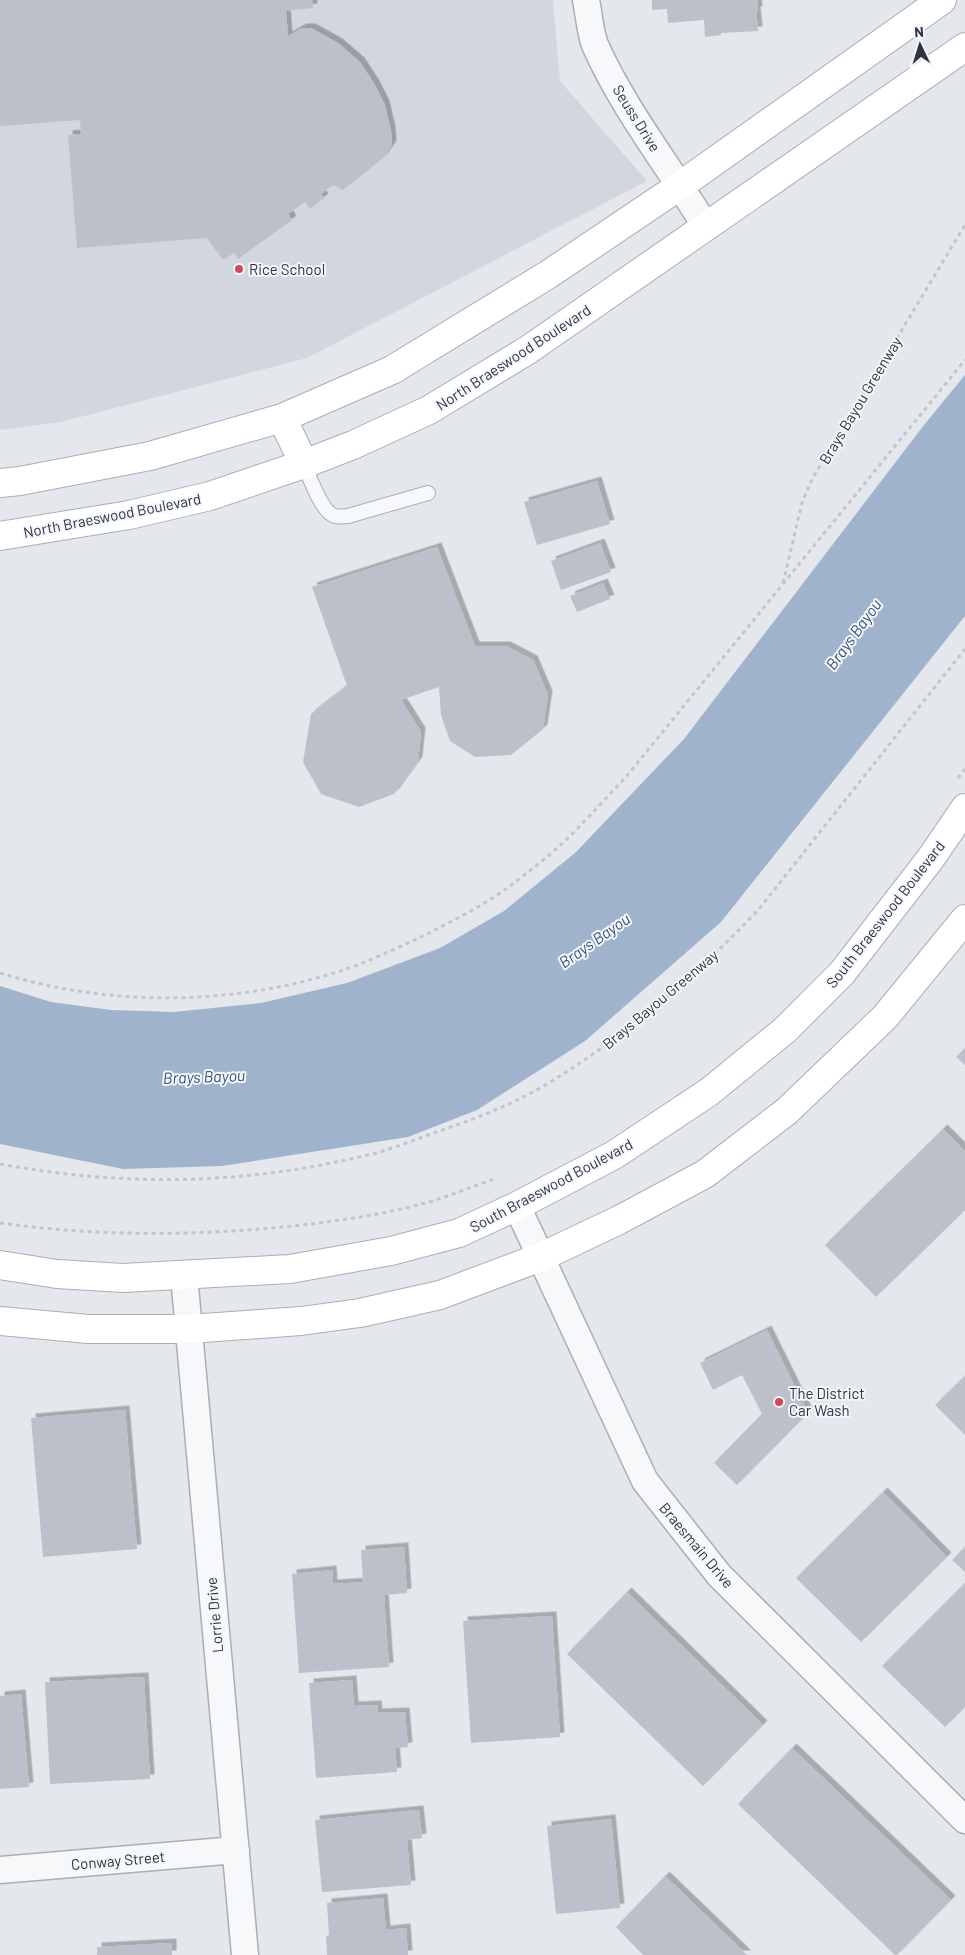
<svg xmlns="http://www.w3.org/2000/svg" width="965" height="1955" font-family="Barlow,sans-serif">
<style>
.built{fill:#d2d6de}
.water{fill:#9fb4cc}
.building{fill:#bbc0ca;filter:url(#shadow)}
.lines{fill:none;stroke-linecap:round;stroke-linejoin:round}
.lane-casing{stroke:#a9aeb7;stroke-width:16}
.street-casing{stroke:#a9aeb7;stroke-width:29}
.secondary-casing{stroke:#a9aeb7;stroke-width:30}
.path{stroke:#c2c5cb;stroke-width:3;stroke-dasharray:4 4;stroke-linecap:butt}
.lane{stroke:#f7f8fa;stroke-width:14}
.street{stroke:#f7f8fa;stroke-width:26}
.secondary{stroke:#fff;stroke-width:28}
.poi-dot{fill:#d1495b;stroke:#f4f6f9;stroke-width:2}
.labels{text-anchor:middle;dominant-baseline:central;stroke-width:4;stroke-linejoin:round;paint-order:stroke}
.street-label{font-size:15px;fill:#2b3445;stroke:#f4f6f9}
.poi-label{font-size:15px;fill:#2b3445;stroke:#f4f6f9;text-anchor:start}
.water-label{font-size:16px;font-style:italic;fill:#34527a;stroke:#f4f6f9}
</style>
<defs>
<filter id="shadow"><feDropShadow dx="4.5" dy="-4.5" stdDeviation="0" flood-color="#0004"/></filter>
</defs>
<rect width="100%" height="100%" fill="#e4e7ec"/>
<path class="built" d="M0,0h553l7,81 87,100 -340,177 -246,64 -61,8z"/>
<path class="water" d="M965,375v241l-244,306 -136,119 -108,69 -69,27 -186,29 -99,3 -123,-25v-158l51,16 60,8 63,2 87,-9 86,-20 93,-35 64,-37 72,-59 108,-113 240,-314z"/>
<path class="building" d="M0,0h312l1,8 -27,3 2,25 14,-8h9l27,15 22,19 15,23 10,20 6,26 1,14 -9,13 -40,32 -10,-5 -12,9 3,4 -14,11 -5,-7 -17,12 4,6 -54,39 -4,-6 -11,7 -16,-22 -130,10 -9,-113 13,-1 -1,-14 -80,6z
M652,0h105l1,11h-2l2,20 -37,2v2l-16,2 -1,-17 -36,3 -1,-14 -15,1z
M597,481l13,43 -73,21 -13,-43z
M600,543l11,29 -50,18 -10,-29z
M437,547l38,99h31l27,14 15,35 -5,34 -32,26 -36,2 -25,-16 -9,-26 -2,-28 -38,13 20,32 -3,29 -24,33 -35,13 -38,-13 -18,-32 8,-48 36,-28 -35,-99z
M603,583l7,16 -33,13 -7,-16z
M965,1048v17l-9,-8z
M943,1129l22,22v59l-89,87 -51,-52z
M767,1330l41,83 -71,72 -23,-22 48,-49 -20,-39 -29,15 -13,-27z
M965,1376v59l-30,-30z
M125,1410l12,139 -94,8 -12,-139z
M883,1492l64,65 -86,85 -65,-64z
M404,1547l3,46 -23,2 5,72 -90,6 -7,-99 40,-4 1,14 30,-2 -2,-32z
M965,1547v25l-13,-12z
M965,1583v124l-20,20 -63,-61z
M627,1592l136,133 -60,61 -136,-132z
M552,1616l8,121 -89,6 -8,-122z
M144,1677l6,102 -100,5 -5,-102z
M352,1680l2,26 23,-1 1,8 27,-1 3,35 -13,1 2,24 -81,6 -7,-95z
M21,1694l8,93 -29,2v-93z
M792,1748l159,152 -54,55h-2l-157,-151z
M419,1810l3,28 -15,2 4,45 -89,7 -7,-72z
M611,1819l9,89 -64,6 -9,-88z
M665,1876l82,79h-104l-27,-28z
M383,1898l3,32 20,-2 2,27h-81l-1,-19 3,-1 -2,-32z
M172,1943v12h-75v-8z"/>
<g class="lines">
<defs>
<path id="lane" d="M304,464c5,12 18,49 31,52 4,1 9,0 13,0l80,-23"/>
<path id="street" d="M586,0c3,14 4,32 9,45 29,65 74,121 111,182
M517,1206l128,275 74,94 246,245
M184,1275l61,680
M0,1870l236,-20"/>
<path id="secondary" d="M282,418l22,46
M0,483l20,-2 130,-25 132,-38 110,-48 157,-96 132,-89 261,-185
M0,536l129,-21 81,-19 94,-32 49,-19 76,-35 99,-60 437,-303
M0,1265l57,9 66,4 167,-9 101,-18 68,-18 58,-27 97,-51 95,-63 76,-62 57,-57 89,-115 34,-50
M0,1321l88,8h101l112,-8 59,-8 80,-18 101,-38 78,-37 86,-46 82,-63 98,-94 80,-98"/>
</defs>
<use href="#lane" class="lane-casing"/>
<use href="#street" class="street-casing"/>
<use href="#secondary" class="secondary-casing"/>
<path class="path" d="M783,583l19,-80 10,-24 153,-254
M958,778l7,-9
M0,973c107,33 223,33 331,1 33,-10 64,-25 94,-39 29,-15 60,-30 85,-49 21,-16 43,-33 61,-51 19,-19 37,-39 55,-58l339,-417
M0,1164c126,23 243,21 368,-9 21,-5 41,-13 60,-20 41,-14 80,-28 117,-50 79,-47 151,-109 214,-176l206,-260
M0,1223c94,13 189,13 283,4 49,-5 99,-12 146,-25 23,-7 45,-16 68,-24"/>
<use href="#lane" class="lane"/>
<use href="#street" class="street"/>
<use href="#secondary" class="secondary"/>
</g>
<g class="poi-dot">
<circle cx="239" cy="269" r="5"/>
<circle cx="779" cy="1402" r="5"/>
</g>
<g class="labels">
<g class="street-label">
<text transform="translate(637 118) rotate(58)">Seuss Drive</text>
<text transform="translate(513 357) rotate(-33)">North Braeswood Boulevard</text>
<text transform="translate(860 400) rotate(-59)">Brays Bayou Greenway</text>
<text transform="translate(112 515) rotate(-11)">North Braeswood Boulevard</text>
<text transform="translate(885 914) rotate(-52)">South Braeswood Boulevard</text>
<text transform="translate(660 999) rotate(-40)">Brays Bayou Greenway</text>
<text transform="translate(551 1185) rotate(-28)">South Braeswood Boulevard</text>
<text transform="translate(697 1545) rotate(50)">Braesmain Drive</text>
<text transform="translate(214 1615) rotate(-95)">Lorrie Drive</text>
<text transform="translate(118 1860) rotate(-5)">Conway Street</text>
</g>
<g class="poi-label">
<text x="249" y="269">Rice School</text>
<text x="789" y="1393">The District<tspan x="789" dy="17">Car Wash</tspan></text>
</g>
<g class="water-label">
<text transform="translate(853 634) rotate(-54)">Brays Bayou</text>
<text transform="translate(594 940) rotate(-35)">Brays Bayou</text>
<text transform="translate(204 1076) rotate(-2)">Brays Bayou</text>
</g>
</g>
<g transform="translate(920 45) rotate(356)" stroke="#f4f6f9" stroke-width="4" paint-order="stroke">
<path d="M0-4L9 19L0 12L-9 19Z" fill="#2b3445"/>
<text y="-8" font-size="14" font-weight="bold" text-anchor="middle" fill="#2b3445">N</text>
</g>
</svg>
